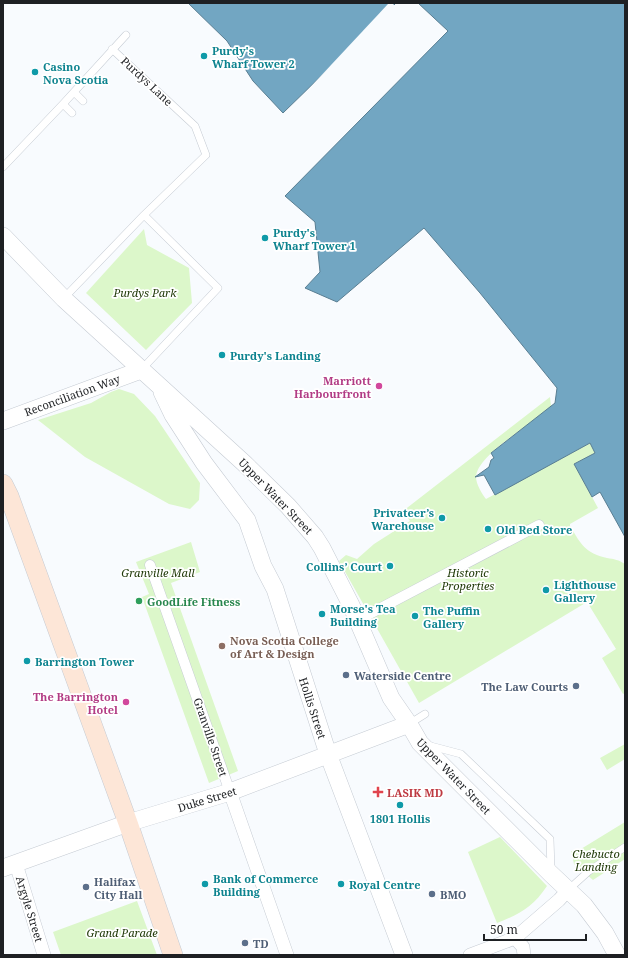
<svg xmlns="http://www.w3.org/2000/svg" width="628" height="958" font-family="'Noto Serif',serif">
<style>
.green{fill:#dcf7ca}
.water{fill:#72a6c2;stroke:#597e92}
.pier{fill:#f8fbfe}
.lines{fill:none;stroke-linecap:round;stroke-linejoin:round}
.service-casing{stroke:#c5cbd3;stroke-width:8}
.pedestrian-casing{stroke:#c5cbd3;stroke-width:11}
.minor-casing{stroke:#c5cbd3;stroke-width:14}
.tertiary-casing{stroke:#c5cbd3;stroke-width:18}
.secondary-casing{stroke:#c5cbd3;stroke-width:20}
.service{stroke:#fff;stroke-width:7}
.pedestrian{stroke:#fff;stroke-width:10}
.minor{stroke:#fff;stroke-width:13}
.tertiary{stroke:#fff;stroke-width:17}
.secondary{stroke:#fde6d7;stroke-width:19}
.culture-dot{fill:#0f9aa8;stroke:#fff;stroke-width:1.5}
.hotel-dot{fill:#d1479c;stroke:#fff;stroke-width:1.5}
.leisure-dot{fill:#2e9e5b;stroke:#fff;stroke-width:1.5}
.education-dot{fill:#8d6e63;stroke:#fff;stroke-width:1.5}
.service-dot{fill:#5c6f8a;stroke:#fff;stroke-width:1.5}
.health-dot{fill:#e0444e;stroke:#fff;stroke-width:1.5}
.labels{text-anchor:middle;dominant-baseline:central;stroke-width:3.5;stroke-linejoin:round;paint-order:stroke}
.culture-label{font-size:11px;font-weight:bold;fill:#0d838f;stroke:#fff;text-anchor:start}
.street-label{font-size:11px;fill:#1e2023;stroke:#fff}
.park-label{font-size:11px;font-style:italic;fill:#213a09;stroke:#fff}
.hotel-label{font-size:11px;font-weight:bold;fill:#b23c85;stroke:#fff;text-anchor:end}
.leisure-label{font-size:11px;font-weight:bold;fill:#27864d;stroke:#fff;text-anchor:start}
.education-label{font-size:11px;font-weight:bold;fill:#785e54;stroke:#fff;text-anchor:start}
.service-label{font-size:11px;font-weight:bold;fill:#4e5e75;stroke:#fff;text-anchor:start}
.health-label{font-size:11px;font-weight:bold;fill:#be3a42;stroke:#fff;text-anchor:start}
</style>
<rect width="100%" height="100%" fill="#f8fbfe"/>
<path class="green" d="M144,229l3,16 42,23 3,35 -46,47 -60,-57z
M119,389l15,5 21,22 45,67 -1,17 -9,9 -21,-5 -84,-47 -47,-37 53,-17 20,-11z
M550,397l1,9 -3,6c-17,12 -71,43 -72,65 0,7 6,17 10,22l104,-56 5,10 -21,11 24,44 -28,16v2c11,18 15,27 37,32 7,1 12,2 18,6v129l-2,1 -21,-36 14,-9 -29,-47 -168,101 -80,-142 7,-6 11,4 17,-15 36,-23 -7,-10z
M191,542l9,30 -29,11 67,188 -29,12 -67,-186 7,-3 -13,-32z
M625,744v15l-18,11 -7,-12z
M625,822v37l-32,21 -19,-16 -3,-13 5,1z
M500,837l47,49c-14,21 -27,28 -50,37l-29,-71z
M137,901l20,54h-96l-8,-23z"/>
<path class="water" d="M188,3h208l-113,110 -30,-32 -26,-40z
M418,3h207v534l-25,-45 -8,5 -18,-33 21,-11 -5,-10 -95,52 -11,-20 -9,2 14,-10 2,-7 3,-2 -3,-5 64,-50 2,-15 -77,-95 -56,-65 -87,74 -32,-14 15,-16 -5,-50 -30,-26 163,-165z"/>
<path class="pier" d="M392,3l3,3 -106,104 99,-106z"/>
<g class="lines">
<defs>
<path id="service" d="M74,92l9,9
M63,104l9,9
M3,167l60,-63 63,-69
M64,298l80,-83 62,-60 -11,-29 -83,-77
M142,369l76,-81 -74,-73
M409,724l16,-10
M427,745l34,9 89,85 1,31
M568,890l21,-19 36,-24"/>
<path id="pedestrian" d="M150,565l80,227
M358,620l181,-95"/>
<path id="minor" d="M230,792l57,163
M16,864l28,91
M515,938l8,9 1,8
M470,955l45,-17 44,-38 9,-10"/>
<path id="tertiary" d="M3,236l61,63 181,165 43,42 27,31 7,11 29,57 40,93 18,26 11,19 131,131 33,31 21,28 12,22
M162,392l11,23 31,48 43,57 16,46 12,23 53,165 76,201
M3,421l138,-51
M3,868l125,-45 102,-31 179,-68"/>
<path id="secondary" d="M3,484l6,12 119,327 45,132"/>
</defs>
<use href="#service" class="service-casing"/>
<use href="#pedestrian" class="pedestrian-casing"/>
<use href="#minor" class="minor-casing"/>
<use href="#tertiary" class="tertiary-casing"/>
<use href="#secondary" class="secondary-casing"/>
<use href="#service" class="service"/>
<use href="#pedestrian" class="pedestrian"/>
<use href="#minor" class="minor"/>
<use href="#tertiary" class="tertiary"/>
<use href="#secondary" class="secondary"/>
</g>
<g class="culture-dot">
<circle cx="204" cy="56" r="4"/>
<circle cx="35" cy="72" r="4"/>
<circle cx="265" cy="238" r="4"/>
<circle cx="222" cy="355" r="4"/>
<circle cx="442" cy="518" r="4"/>
<circle cx="488" cy="529" r="4"/>
<circle cx="390" cy="566" r="4"/>
<circle cx="546" cy="590" r="4"/>
<circle cx="322" cy="614" r="4"/>
<circle cx="415" cy="616" r="4"/>
<circle cx="27" cy="661" r="4"/>
<circle cx="400" cy="805" r="4"/>
<circle cx="205" cy="884" r="4"/>
<circle cx="341" cy="884" r="4"/>
</g>
<g class="hotel-dot">
<circle cx="379" cy="386" r="4"/>
<circle cx="126" cy="702" r="4"/>
</g>
<circle class="leisure-dot" cx="139" cy="601" r="4"/>
<circle class="education-dot" cx="222" cy="646" r="4"/>
<g class="service-dot">
<circle cx="346" cy="675" r="4"/>
<circle cx="576" cy="686" r="4"/>
<circle cx="86" cy="887" r="4"/>
<circle cx="432" cy="894" r="4"/>
<circle cx="245" cy="943" r="4"/>
</g>
<path class="health-dot" d="M376 786h4v4h4v4h-4v4h-4v-4h-4v-4h4z"/>
<g class="labels">
<g class="culture-label">
<text x="212" y="50">Purdy's<tspan x="212" dy="13">Wharf Tower 2</tspan></text>
<text x="43" y="66">Casino<tspan x="43" dy="13">Nova Scotia</tspan></text>
<text x="273" y="232">Purdy's<tspan x="273" dy="13">Wharf Tower 1</tspan></text>
<text x="230" y="355">Purdy's Landing</text>
<text x="434" y="512" text-anchor="end">Privateer’s<tspan x="434" dy="13">Warehouse</tspan></text>
<text x="496" y="529">Old Red Store</text>
<text x="382" y="566" text-anchor="end">Collins’ Court</text>
<text x="554" y="584">Lighthouse<tspan x="554" dy="13">Gallery</tspan></text>
<text x="330" y="608">Morse's Tea<tspan x="330" dy="13">Building</tspan></text>
<text x="423" y="610">The Puffin<tspan x="423" dy="13">Gallery</tspan></text>
<text x="35" y="661">Barrington Tower</text>
<text x="400" y="818" text-anchor="middle">1801 Hollis</text>
<text x="213" y="878">Bank of Commerce<tspan x="213" dy="13">Building</tspan></text>
<text x="349" y="884">Royal Centre</text>
</g>
<g class="street-label">
<text transform="translate(147 81) rotate(43)">Purdys Lane</text>
<text transform="translate(72 395) rotate(-20)">Reconciliation Way</text>
<text transform="translate(276 496) rotate(46)">Upper Water Street</text>
<text transform="translate(313 708) rotate(72)">Hollis Street</text>
<text transform="translate(211 737) rotate(71)">Granville Street</text>
<text transform="translate(454 776) rotate(46)">Upper Water Street</text>
<text transform="translate(207 799) rotate(-17)">Duke Street</text>
<text transform="translate(30 909) rotate(73)">Argyle Street</text>
</g>
<g class="park-label">
<text x="145" y="292">Purdys Park</text>
<text x="158" y="572">Granville Mall</text>
<text x="468" y="572">Historic<tspan x="468" dy="13">Properties</tspan></text>
<text x="596" y="853">Chebucto<tspan x="596" dy="13">Landing</tspan></text>
<text x="122" y="932">Grand Parade</text>
</g>
<g class="hotel-label">
<text x="371" y="380">Marriott<tspan x="371" dy="13">Harbourfront</tspan></text>
<text x="118" y="696">The Barrington<tspan x="118" dy="13">Hotel</tspan></text>
</g>
<g class="leisure-label">
<text x="147" y="601">GoodLife Fitness</text>
</g>
<g class="education-label">
<text x="230" y="640">Nova Scotia College<tspan x="230" dy="13">of Art &amp; Design</tspan></text>
</g>
<g class="service-label">
<text x="354" y="675">Waterside Centre</text>
<text x="568" y="686" text-anchor="end">The Law Courts</text>
<text x="94" y="881">Halifax<tspan x="94" dy="13">City Hall</tspan></text>
<text x="440" y="894">BMO</text>
<text x="253" y="943">TD</text>
</g>
<g class="health-label">
<text x="387" y="792">LASIK MD</text>
</g>
</g>
<rect width="628" height="958" fill="none" stroke="#1e2023" stroke-width="8"/>
<path d="M484 934v6h102v-6" fill="none" stroke="#1e2023" stroke-width="2"/>
<text x="490" y="934" font-size="12" fill="#1e2023" stroke="#ffffff" stroke-width="3" paint-order="stroke">50 m</text>
</svg>
